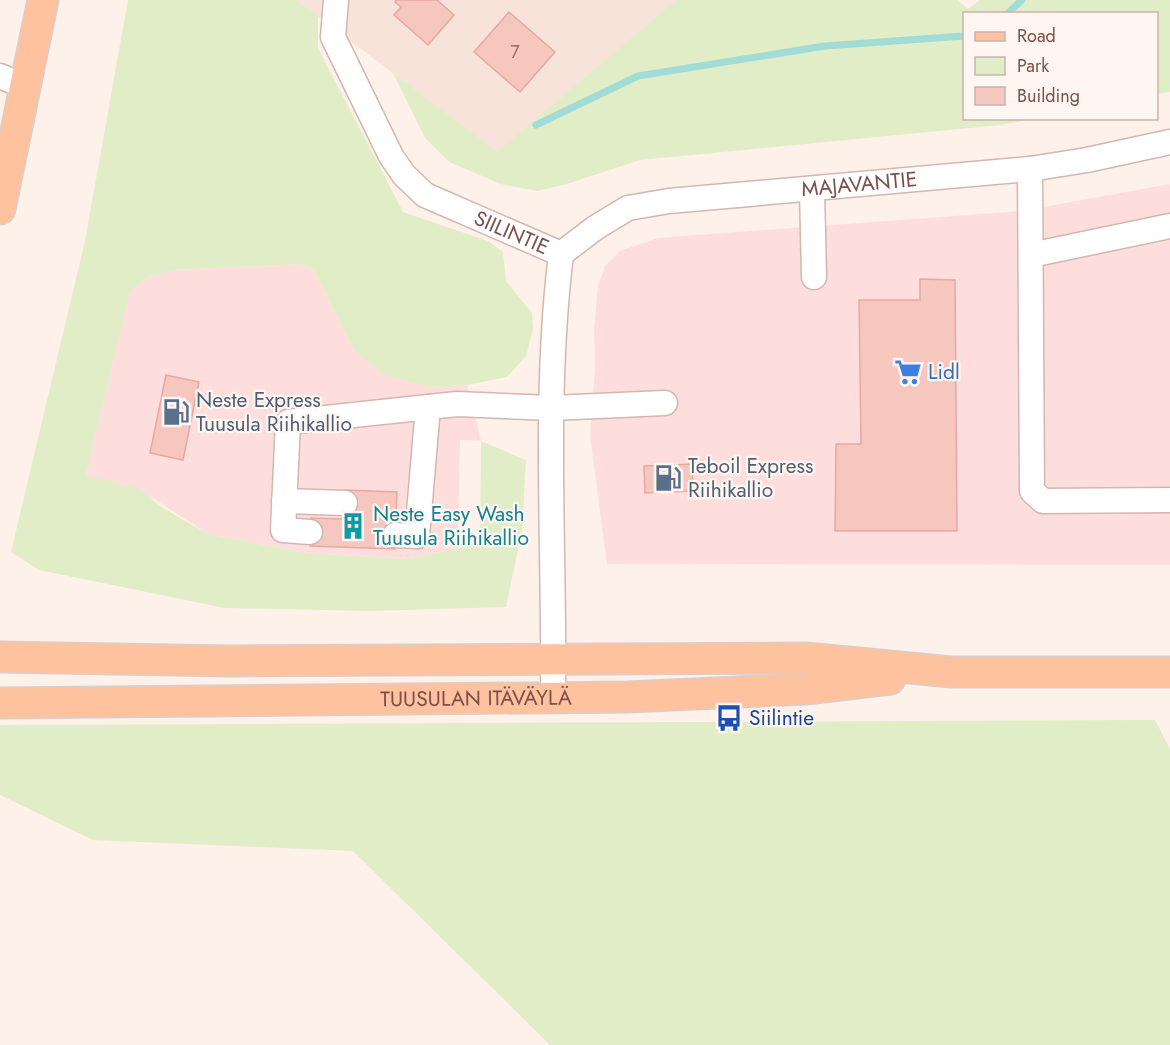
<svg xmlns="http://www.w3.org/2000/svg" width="1170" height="1045" font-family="Jost,sans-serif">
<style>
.residential{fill:#f8e3da}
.commercial{fill:#fededd;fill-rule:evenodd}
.green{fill:#e0edc6}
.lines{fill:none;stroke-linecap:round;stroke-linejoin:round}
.stream{stroke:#a1dcd6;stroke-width:7}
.building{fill:#f5c7bf;stroke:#e9a79f;stroke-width:1.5}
.minor-casing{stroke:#d4b6b0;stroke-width:27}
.major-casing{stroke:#dacecc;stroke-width:33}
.minor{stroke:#fff;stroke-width:24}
.major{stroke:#ffc29f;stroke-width:30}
.labels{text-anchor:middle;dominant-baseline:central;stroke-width:4.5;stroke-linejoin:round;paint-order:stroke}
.number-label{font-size:18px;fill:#9a6d67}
.street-label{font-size:21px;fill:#7b4f4a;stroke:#fff6f1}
.shop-label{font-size:21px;fill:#366cbe;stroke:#fff6f1;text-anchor:start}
.service-label{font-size:21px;fill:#4e5e75;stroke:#fff6f1;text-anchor:start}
.culture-label{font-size:21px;fill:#0d838f;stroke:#fff6f1;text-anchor:start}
.transit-label{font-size:21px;fill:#164399;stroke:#fff6f1;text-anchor:start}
</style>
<rect width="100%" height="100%" fill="#fef1ea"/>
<path class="residential" d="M297,0h379l-179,153z"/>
<path class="commercial" d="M1170,184v381l-563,-1 -17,-128 5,-68 -1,-39 4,-43 7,-20 15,-15 38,-13 363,-27z
M301,264l12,5 41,81 77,37 36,-2 14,56 -21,-1 -2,98 21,1 1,5 -73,15 -101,-6 -98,-19 -54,-35 -68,-24 44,-185 18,-13 25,-7zM166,376l33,6 -16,78 -33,-7zM346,490l51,2 -2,57 -85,-3 1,-28 33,1z"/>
<path class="green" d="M128,0h169l21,16v32l85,164 85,29 15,11 3,29 26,32 1,16 -7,27 -19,21 -40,8 -36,2 -45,-11 -32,-26 -41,-81 -12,-5 -128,6 -25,7 -18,14 -44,184 53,14 24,19 45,26 98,19 101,6 73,-15 1,-103 45,19 -4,70 -16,77 -136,4 -145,-3 -186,-38 -28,-18 74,-311z
M676,0h281l11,9 12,-9h190v92l-13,2 -1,-80h-192v104l68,1 -32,6 -360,35 -73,24 -30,7 -36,-7 -52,-22 -24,-24 -32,-65 104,79z
M1155,720l15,29v296h-620l-197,-194 -260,-11 -93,-45v-70z"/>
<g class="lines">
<path class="stream" d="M1007,14l15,-14
M536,125l102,-49 187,-30 139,-10"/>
</g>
<path class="building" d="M396,0h41l17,15 -26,30 -34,-30 7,-8 -6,-5z
M509,12l46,40 -35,40 -46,-40z
M920,279l35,1 2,251h-122l1,-87h25l-2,-144h61z
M166,375l33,7 -16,78 -33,-7z
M692,464l1,27 -48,2 -1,-27z
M345,490l52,2 -2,57 -85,-3 1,-28 33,1z"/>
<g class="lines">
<defs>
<g id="minor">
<path id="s1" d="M336,0l-3,37 58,119 13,19 21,20 136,59"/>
<path d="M0,76l26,11"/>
<path d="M1030,169l2,322 11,10 127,-1"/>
<path d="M812,189l2,88"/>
<path id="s2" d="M561,254l34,-26 33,-20 41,-7 361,-32 57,-9 83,-18"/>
<path d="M1031,255l139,-29"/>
<path d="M284,501l61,2"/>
<path d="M310,532l-27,-2 5,-108 169,-18 95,4 113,-5"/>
<path d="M395,535l22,1 11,-129"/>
<path d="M553,698c2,-147 -10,-297 8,-444"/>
</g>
<g id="major">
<path d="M0,209l43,-209"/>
<path d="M0,657l229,4 577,-3 145,14h219"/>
<path id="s3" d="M0,703l627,-6 179,-8 84,-10"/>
</g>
</defs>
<use href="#minor" class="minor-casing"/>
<use href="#major" class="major-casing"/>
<use href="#minor" class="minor"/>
<use href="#major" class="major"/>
</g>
<defs>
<symbol id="supermarket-bare" viewBox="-9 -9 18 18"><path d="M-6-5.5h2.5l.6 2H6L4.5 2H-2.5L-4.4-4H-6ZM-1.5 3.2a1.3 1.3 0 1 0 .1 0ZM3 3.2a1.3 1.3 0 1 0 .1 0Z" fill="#3f7fe0" stroke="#fff6f1" stroke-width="2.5" paint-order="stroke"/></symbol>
<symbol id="fuel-bare" viewBox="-9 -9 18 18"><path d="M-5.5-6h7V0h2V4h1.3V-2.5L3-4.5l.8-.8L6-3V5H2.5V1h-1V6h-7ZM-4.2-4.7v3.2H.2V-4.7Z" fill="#5c6f8a" stroke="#fff6f1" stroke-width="2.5" paint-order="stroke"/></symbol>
<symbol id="building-bare" viewBox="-9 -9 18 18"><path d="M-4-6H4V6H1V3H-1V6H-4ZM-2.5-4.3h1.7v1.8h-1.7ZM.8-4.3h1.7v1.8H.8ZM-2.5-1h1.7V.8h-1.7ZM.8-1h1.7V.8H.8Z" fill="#0f9aa8" stroke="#fff6f1" stroke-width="2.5" paint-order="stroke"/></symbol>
<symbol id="bus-bare" viewBox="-9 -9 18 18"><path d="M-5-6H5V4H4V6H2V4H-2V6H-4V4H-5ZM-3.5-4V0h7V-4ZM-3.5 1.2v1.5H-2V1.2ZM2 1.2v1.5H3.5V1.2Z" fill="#1a4fb4" stroke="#fff6f1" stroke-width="2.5" paint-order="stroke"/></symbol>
</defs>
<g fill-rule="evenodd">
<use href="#supermarket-bare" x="889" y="353" width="38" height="38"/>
<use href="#fuel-bare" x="157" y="393" width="38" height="38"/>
<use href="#fuel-bare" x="649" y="459" width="38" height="38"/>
<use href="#building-bare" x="334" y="507" width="38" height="38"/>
<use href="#bus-bare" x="710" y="699" width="38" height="38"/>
</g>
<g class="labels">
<g class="number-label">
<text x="515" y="52">7</text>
</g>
<g class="street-label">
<text stroke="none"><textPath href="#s2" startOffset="314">MAJAVANTIE</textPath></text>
<text stroke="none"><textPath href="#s1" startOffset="316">SIILINTIE</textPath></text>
<text stroke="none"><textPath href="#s3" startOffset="476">TUUSULAN ITÄVÄYLÄ</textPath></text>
</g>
<g class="shop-label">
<text x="928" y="372">Lidl</text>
</g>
<g class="service-label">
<text x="196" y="400">Neste Express<tspan x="196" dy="24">Tuusula Riihikallio</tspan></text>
<text x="688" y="466">Teboil Express<tspan x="688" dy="24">Riihikallio</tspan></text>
</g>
<g class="culture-label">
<text x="373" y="514">Neste Easy Wash<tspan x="373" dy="24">Tuusula Riihikallio</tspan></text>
</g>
<g class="transit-label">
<text x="749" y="718">Siilintie</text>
</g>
</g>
<rect x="963" y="12" width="195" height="108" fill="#fff6f1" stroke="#cab3ae" stroke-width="1.5"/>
<rect x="975" y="32" width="30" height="9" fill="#ffc29f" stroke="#cab3ae" stroke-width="1.5"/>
<text x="1017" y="42" font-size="18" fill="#7b4f4a">Road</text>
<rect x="975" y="57" width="30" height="18" fill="#e0edc6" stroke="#cab3ae" stroke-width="1.5"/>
<text x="1017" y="72" font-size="18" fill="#7b4f4a">Park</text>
<rect x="975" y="87" width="30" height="18" fill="#f5c7bf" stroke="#cab3ae" stroke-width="1.5"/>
<text x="1017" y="102" font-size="18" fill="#7b4f4a">Building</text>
</svg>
